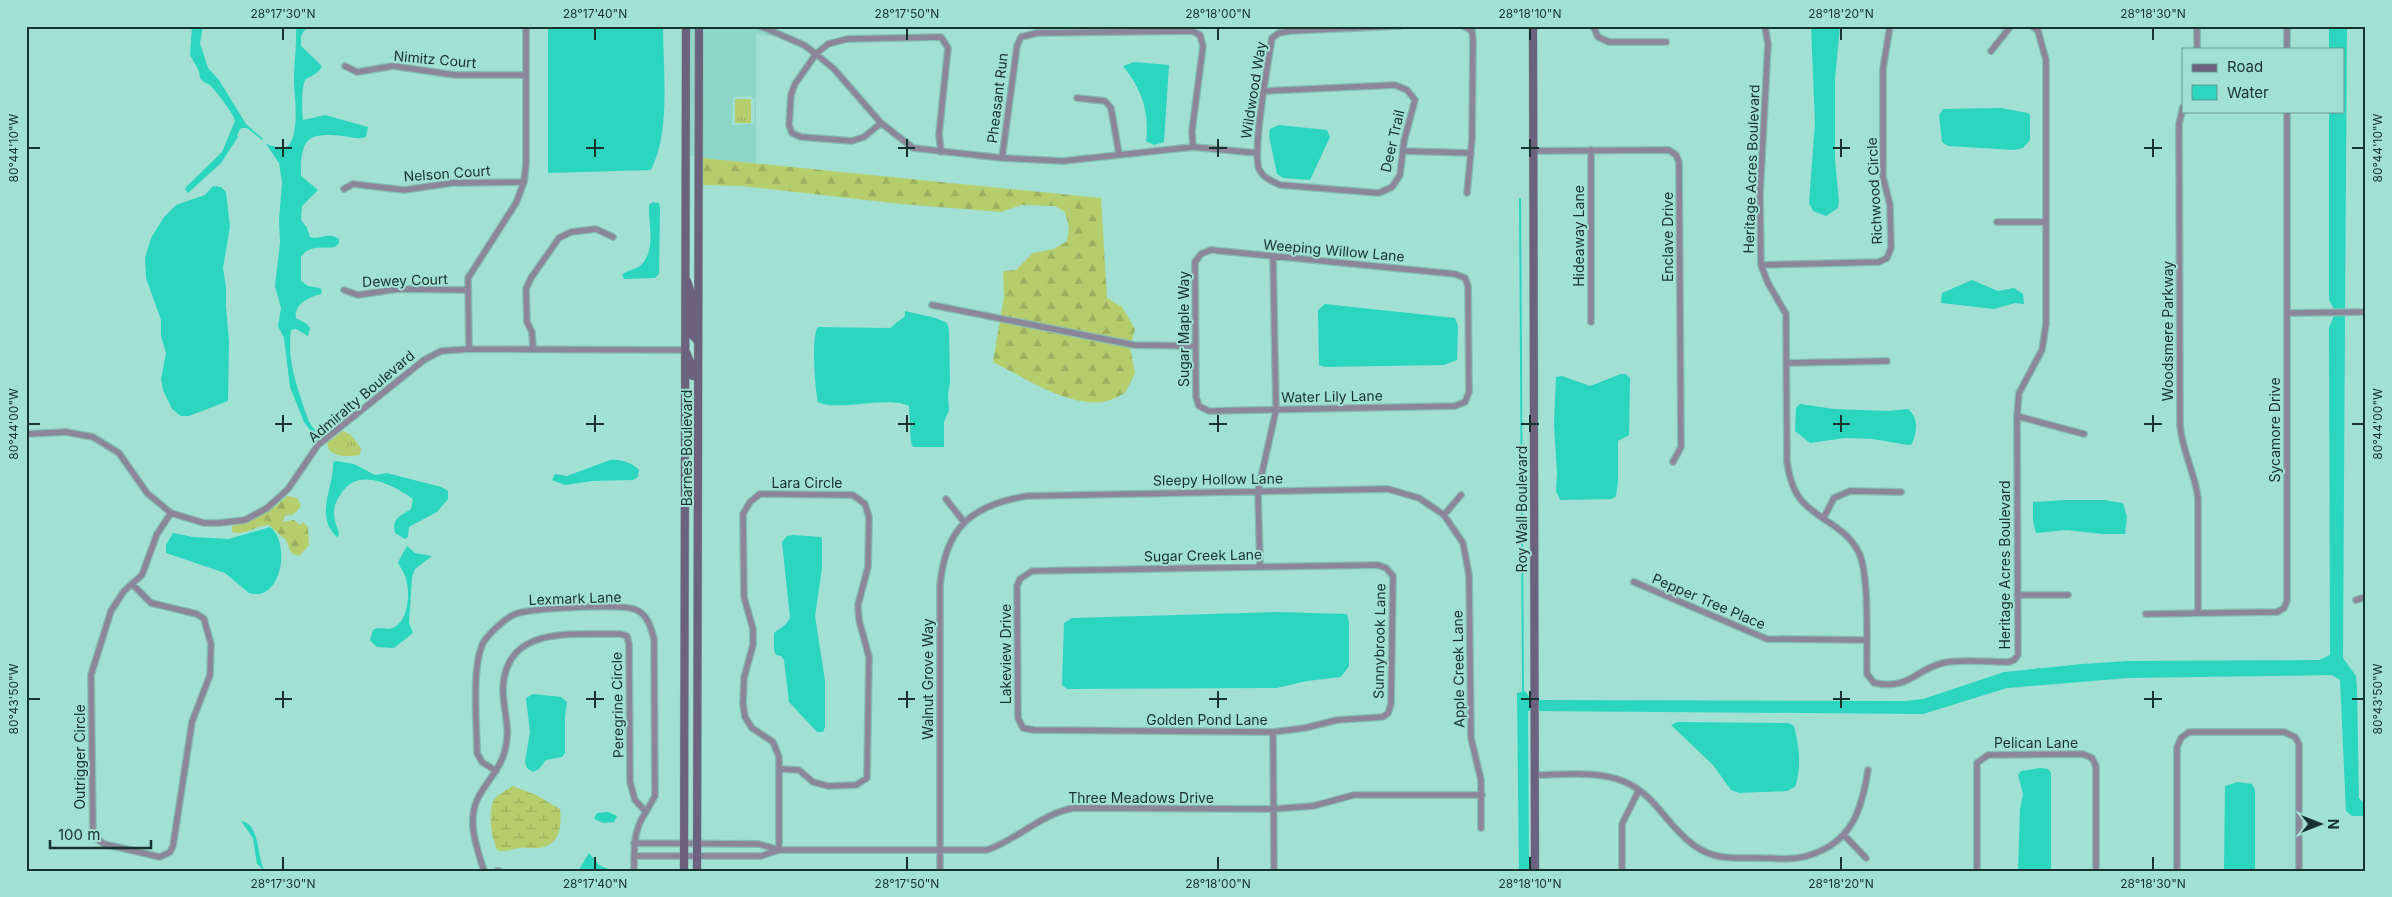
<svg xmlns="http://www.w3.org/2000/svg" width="2392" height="897" font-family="Inter,sans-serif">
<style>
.built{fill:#8cd5c7;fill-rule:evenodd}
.grass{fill:url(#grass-tufts)}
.forest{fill:url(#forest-firs)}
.wetland{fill:url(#wetland-marsh)}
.water{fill:#2cd5bd}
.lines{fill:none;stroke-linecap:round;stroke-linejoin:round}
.stream{stroke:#2cd5bd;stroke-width:2}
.street-casing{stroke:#86bdb2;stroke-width:8}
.secondary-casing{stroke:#86bdb2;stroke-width:9}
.street{stroke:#8d869a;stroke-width:5.5}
.secondary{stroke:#6c627e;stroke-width:8}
.ticks{fill:none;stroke:#18322e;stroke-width:2}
.labels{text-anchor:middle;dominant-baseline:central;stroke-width:4;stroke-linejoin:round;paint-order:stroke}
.street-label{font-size:14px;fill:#18322e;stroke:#a1e0d3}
.neatline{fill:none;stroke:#18322e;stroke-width:2}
.ticks-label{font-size:12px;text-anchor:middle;fill:#18322e}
</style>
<defs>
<pattern id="grass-tufts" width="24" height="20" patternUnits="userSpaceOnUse" patternTransform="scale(1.25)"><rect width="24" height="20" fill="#b6cd6d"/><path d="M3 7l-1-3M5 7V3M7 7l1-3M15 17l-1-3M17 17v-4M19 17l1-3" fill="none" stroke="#9cb05f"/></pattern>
<pattern id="forest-firs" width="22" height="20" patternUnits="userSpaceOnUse" patternTransform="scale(1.25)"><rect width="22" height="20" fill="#b6cd6d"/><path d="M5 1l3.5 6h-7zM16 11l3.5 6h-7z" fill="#9cb05f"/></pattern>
<pattern id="wetland-marsh" width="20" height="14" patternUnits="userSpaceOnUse" patternTransform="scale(1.25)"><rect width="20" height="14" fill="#b6cd6d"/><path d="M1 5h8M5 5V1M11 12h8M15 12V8" fill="none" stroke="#9cb05f"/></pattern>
</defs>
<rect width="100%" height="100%" fill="#a1e0d3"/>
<path class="built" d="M690,26h5v131l-6,-1z
M703,26h75l-1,11 -21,-3v129l-54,-5zM751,96l3,3v25l-22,1 1,-28z"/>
<path class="grass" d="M735,99h16v24h-16z
M343,431l8,4 10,13 -1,7c-11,1 -22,3 -31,-5l-2,-7z"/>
<path class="forest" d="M702,158l399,40 6,100 15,9 13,22 -5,18 5,26 -10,20c-6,3 -15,8 -22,9 -37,4 -78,-24 -110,-40l11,-66 -1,-25 13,-1 17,-17 21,-4 13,-8 2,-13 -4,-16 -10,-6 -33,-1 -21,7 -100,-8 -160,-18 -39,-1z
M287,496l10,2 4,8 -7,8 -9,2 -2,6 11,-2 6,5 3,-3 5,5 1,18 -10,11 -7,-2 -6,-14 -17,-15c-13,0 -24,11 -37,7v-6c22,-6 39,-14 55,-30z"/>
<path class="wetland" d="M513,786l23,9 24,14c2,18 0,36 -21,39 -6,1 -13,-1 -19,0 -8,1 -16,5 -23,2 -5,-10 -10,-39 -3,-50 4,-6 13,-10 19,-14z"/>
<path class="water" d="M192,26h11l-3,17 8,25 11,12 27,44 17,15 -1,1 -15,-12h-6l-4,7 1,2 -17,26 -33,30 -3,-4 1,-2 36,-35 13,-31c0,-6 -20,-31 -25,-36 -4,-2 -7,-3 -10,-7l-1,-7 -9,-16z
M296,26h11l-6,10v10l21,20c-4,8 -9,9 -16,13 -5,5 -4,32 -3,41l22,-5 43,12 -2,10c-9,3 -14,0 -23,-1 -35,-4 -43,2 -42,40l17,14 -16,16 -1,14 6,8 3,9c10,4 18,-6 29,2v4l-4,4c-12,2 -26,-3 -34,10v24l7,5 12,2 2,3 -1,3c-11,2 -28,11 -25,24l11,6 3,4 -2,8 -12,-7 -5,1c-4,30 5,53 14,81 3,8 4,13 11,20l-3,3 -9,-12 -14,-35 -6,-49 -6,-12 3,-18 -6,-22 5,-43 -1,-23 3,-38 -3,-19 -13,-19 17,5c19,-7 11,-53 11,-69 0,-18 3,-36 2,-54z
M548,26h115c0,45 8,104 -12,144l-103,3z
M1811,26h29l-5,53v81l4,41 -1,7 -12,8 -13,-5 -4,-8 6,-80z
M2329,26h18l-2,283h-11l-5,-9v-189h14v-62h-14z
M1134,62l35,3 -5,77 -10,3 -8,-4c4,-29 -5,-53 -23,-75z
M2001,108l27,5 2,2v25l-7,8 -9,2 -66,-4 -6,-4 -3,-27 4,-6z
M1279,125l48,5 3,7 -20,43 -27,-2 -6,-4 -8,-38 1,-7z
M213,186l8,1 5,5 4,35 -7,41 3,20v19l3,34 -1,60 -39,15h-8l-9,-7 -9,-19 -2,-11 5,-26 -5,-17v-16l-15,-42 -1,-20 6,-20 13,-21 12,-12 29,-10z
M653,202l6,1 1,5 -1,66 -4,4 -31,1 -2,-4c5,-5 12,-5 18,-9 17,-15 8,-42 9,-61z
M1972,280l26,11 16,-3 9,6 1,10 -9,-1 -21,6 -53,-6 1,-10z
M1325,304l130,14 3,8 -1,34 -13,5 -119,2 -6,-2 -1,-55z
M905,311l31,7 11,5 2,7 1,52 -2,13 1,15 -5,12v25h-31l-2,-4 -2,-37c-20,-11 -73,6 -91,-4 -3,-13 -7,-67 0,-75l72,1 15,-12z
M2334,316h11l-2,342 13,18 1,13 2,109 7,7v11h-14l-6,-5 -6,-131 -8,-5 -204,3 -121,10 -84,26 -384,-3 -1,-11 368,1 17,-2 81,-27 78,-8 46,-3 191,-1 11,-5 -1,-328z
M1621,374h5l4,4 -1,57 -11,6v42l-2,13 -4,3 -52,1 -4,-9 1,-18 -3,-49 2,-47 6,-1 28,10z
M1800,404l34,5 54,2 20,-2c11,9 9,22 4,35l-4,1 -35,-6 -28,-1 -35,5 -15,-12 1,-23z
M610,460c10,-1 23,3 29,10l-1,7 -5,3 -40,1 -28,4 -13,-5 3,-6 12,2z
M335,461l19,3 21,11 12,-2 54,14 7,4v8l-11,13 -28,15 -1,10 -3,2 -10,-6c-4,-15 6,-17 16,-24l2,-10c-18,-13 -53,-32 -70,-8 -5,7 -9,13 -9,22 0,9 4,14 5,22l-2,2c-23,-20 -3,-50 -4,-74z
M2067,500h36l20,3 4,14 -2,17h-23l-35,-4 -31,3 -3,-12v-19z
M270,527c21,15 12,76 -21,66l-24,-20 -59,-20v-8l7,-12 20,4 36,2z
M793,535l28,2 1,2v29l-7,48 10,65v46l-2,5h-6l-28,-30 -5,-42 -3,-4 -5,-1 -2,-5v-17l12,-9 4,-6 -8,-76 5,-6z
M407,546l8,7 17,3 -17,13 -3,8 -3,46 4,10 -19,15 -17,-1 -7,-7 3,-10c7,-4 16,1 22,-3 14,-9 15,-34 11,-48 -1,-6 -6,-11 -8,-17z
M1277,612l70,2 2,8v44l-8,11 -34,4 -30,7 -210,1 -5,-4 2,-62 8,-5z
M1525,691l6,8v12h-3l1,160h-10l-2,-178z
M533,694l28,3 6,5 -2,14v37l-3,4 -16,3 -7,9 -6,3 -6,-4 -2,-6 5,-30 -4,-34z
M1677,722l112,1 5,3c5,19 8,42 1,61l-8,4 -48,2 -8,-3 -18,-25 -42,-40z
M2040,768l8,1 3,4v98h-33l2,-62 3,-15 -5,-19 3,-4z
M2238,782l14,2 3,6v81h-31l1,-85z
M608,812l9,4 -3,6 -11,1 -9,-4 3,-6z
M241,821c20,3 15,36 24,50l-8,-7 -4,-26z
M589,853l10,12 14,6h-35z"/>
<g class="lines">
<path class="stream" d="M1520,199l3,493
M2026,671l14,-2"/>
<defs>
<path id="street" d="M760,26l44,19 12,9 18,15 47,54 32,25 89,10 61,3 130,-14 64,6
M1464,26l8,5 1,9 -1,99 -5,54
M1593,26l5,11 11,5h57
M1765,26l3,18 -8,150 1,71 7,18 18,31 1,147c2,16 6,33 19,44 17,17 41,23 53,48 11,23 7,92 8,121l7,9c36,7 40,-13 69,-20 13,-4 50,-1 66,-1l5,-2 4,-5 -1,-239 2,-23 23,-43 4,-26v-264l-8,-29 -6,-5
M2197,26v23
M2287,26v23
M1991,51l20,-25
M345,66l12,6 36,-6 62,9h70
M1264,91l131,-6 12,5 8,10 -11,41 -4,34 -8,12 -13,6 -99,-8c-8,-4 -17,-7 -21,-16 -7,-19 9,-106 13,-131l7,-5 11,-2 109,-5
M1077,98l28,3 6,7 8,46
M2183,107l-4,17 1,301c2,26 15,48 18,73v114
M881,123l-17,14 -12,4 -51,-4 -9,-4 -3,-8 2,-30 4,-11 21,-30 12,-10 19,-5 94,-2 7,11 -9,86 2,18
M1403,151l68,2
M1533,151l136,-1 7,5 3,7 2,285 -8,15
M1002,158l15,-112 4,-9 16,-4 155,-2 8,4 3,11 -11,85 1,16
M344,189l9,-5 51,6 48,-7 72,-1
M1997,222h49
M1211,250l244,24 10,4 3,8 1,106 -4,10 -10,4 -246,5 -10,-5 -3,-9 -1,-135 6,-8z
M1761,265l118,-3 8,-4 4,-10 -1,-43 -7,-28v-108l7,-43
M344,290l14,5 40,-6 69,1
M932,305l202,40 61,1
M2287,313l79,-1
M1591,322v-172
M469,349l-1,-71 48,-75 8,-21 2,-18v-138
M533,349l-1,-17 -5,-10 -1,-33 5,-11 28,-40 12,-6 25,-3 17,8
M1787,363l100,-2
M2017,416l67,18
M26,434l40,-2 27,5 26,16 28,40 24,20 33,10h15l26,-3 22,-12 21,-19 30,-44 106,-85 17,-9 28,-2 216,1
M946,499l18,23
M1444,515l17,-20
M1824,517l10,-19 16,-7 51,1
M1378,565l8,3 7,8 -2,128 -3,9 -5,4 -46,3 -32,8 -32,4 -239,-2 -11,-2 -5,-10 -1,-132 3,-7 12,-8z
M1260,567l-2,-76 18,-81 -3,-153
M1634,582l133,57 98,1
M133,585l18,18 46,11 7,5 7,25 -1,31 -18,47 -19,124 -3,6 -10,5 -56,-13 -11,-8 -2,-161 20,-64 13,-20 18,-16 15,-41 14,-21
M2017,595h51
M2356,600l10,-3
M2146,614l131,-2 7,-4 3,-7v-490
M1273,732l1,139
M496,771l-14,-9 -5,-9c0,-29 -6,-84 6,-110 5,-9 21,-23 30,-28 12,-7 106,-11 121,-6 13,4 17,18 20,30l1,157 -9,16
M1535,775c29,0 64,-5 90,7 31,13 43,46 70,64 19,14 39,12 62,12 17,0 37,3 53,-3 42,-13 52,-46 58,-85
M1844,835l22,23
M634,843l125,1 20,6h208c30,-10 55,-37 87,-42l199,1 40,-3 41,-11h128
M779,850v-93l-6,-15 -21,-14 -7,-11 -2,-13 1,-26 9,-33v-16l-9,-32 -1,-83 7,-12 10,-8 93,1 12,9 4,13 -1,50 -10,38 1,15 10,37 -2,121 -11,7 -28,1 -15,-4 -14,-12 -19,-1
M634,856h127l18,-6
M484,871c-7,-23 -17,-48 -7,-71 7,-16 21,-27 27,-46 8,-27 -1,-40 -1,-65 2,-65 71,-54 117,-55l7,2 2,8 1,138 5,18 11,12c-13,18 -12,37 -12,59
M497,871h2
M940,871v-285c5,-58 31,-81 87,-90l361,-7 31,9 25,17 19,28 6,32 2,163 10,42v48
M1622,871v-47l17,-34
M1977,871v-108l11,-8 95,-1 9,4 4,8v105
M2177,871v-124l4,-9 8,-6h95l11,5 4,7v127"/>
<path id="secondary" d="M1533,26l2,845
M687,281l4,12 1,42 6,6
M686,352l7,17v7
M684,871l2,-845
M697,871l2,-845"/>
</defs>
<use href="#street" class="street-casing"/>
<use href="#secondary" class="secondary-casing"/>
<use href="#street" class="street"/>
<use href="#secondary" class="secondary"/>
</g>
<path class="ticks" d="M283,28v12M595,28v12M907,28v12M1218,28v12M1530,28v12M1841,28v12M2153,28v12M283,139v18M595,139v18M907,139v18M1218,139v18M1530,139v18M1841,139v18M2153,139v18M28,148h12M275,148h17M586,148h18M898,148h17M1209,148h18M1521,148h18M1833,148h17M2144,148h18M2352,148h12M283,415v17M595,415v17M907,415v17M1218,415v17M1530,415v17M1841,415v17M2153,415v17M28,424h12M275,424h17M586,424h18M898,424h17M1209,424h18M1521,424h18M1833,424h17M2144,424h18M2352,424h12M283,691v17M595,691v17M907,691v17M1218,691v17M1530,691v17M1841,691v17M2153,691v17M28,699h12M275,699h17M586,699h18M898,699h17M1209,699h18M1521,699h18M1833,699h17M2144,699h18M2352,699h12M283,857v13M595,857v13M907,857v13M1218,857v13M1530,857v13M1841,857v13M2153,857v13"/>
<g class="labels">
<g class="street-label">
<text transform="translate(435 59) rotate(5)">Nimitz Court</text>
<text transform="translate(1253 90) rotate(-81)">Wildwood Way</text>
<text transform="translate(997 98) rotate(-83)">Pheasant Run</text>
<text transform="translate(1392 141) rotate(-77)">Deer Trail</text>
<text transform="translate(1751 169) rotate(-88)">Heritage Acres Boulevard</text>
<text transform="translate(447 173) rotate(-4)">Nelson Court</text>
<text transform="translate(1874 191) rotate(-93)">Richwood Circle</text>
<text transform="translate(1578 236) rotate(-90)">Hideaway Lane</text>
<text transform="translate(1667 237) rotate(-90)">Enclave Drive</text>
<text transform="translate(1334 250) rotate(5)">Weeping Willow Lane</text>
<text transform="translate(405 280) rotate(-2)">Dewey Court</text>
<text transform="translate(1183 329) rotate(-90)">Sugar Maple Way</text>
<text transform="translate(2167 331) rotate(-90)">Woodsmere Parkway</text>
<text transform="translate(361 396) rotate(-40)">Admiralty Boulevard</text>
<text transform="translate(1332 396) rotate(-1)">Water Lily Lane</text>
<text transform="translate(2274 430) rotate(-90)">Sycamore Drive</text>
<text transform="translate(686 448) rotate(-90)">Barnes Boulevard</text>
<text transform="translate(1218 479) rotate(-1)">Sleepy Hollow Lane</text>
<text x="807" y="482">Lara Circle</text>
<text transform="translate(1521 509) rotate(-90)">Roy Wall Boulevard</text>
<text transform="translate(1203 555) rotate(-1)">Sugar Creek Lane</text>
<text transform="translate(2004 565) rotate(-90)">Heritage Acres Boulevard</text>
<text transform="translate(575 598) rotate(-2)">Lexmark Lane</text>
<text transform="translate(1709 601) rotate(23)">Pepper Tree Place</text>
<text transform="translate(1379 641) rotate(-89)">Sunnybrook Lane</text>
<text transform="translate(1005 654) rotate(-90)">Lakeview Drive</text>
<text transform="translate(1458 669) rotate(-91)">Apple Creek Lane</text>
<text transform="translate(927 679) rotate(-90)">Walnut Grove Way</text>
<text transform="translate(617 705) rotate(-91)">Peregrine Circle</text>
<text x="1207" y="719">Golden Pond Lane</text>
<text x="2036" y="742">Pelican Lane</text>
<text transform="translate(79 757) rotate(-90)">Outrigger Circle</text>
<text x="1141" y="797">Three Meadows Drive</text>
</g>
</g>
<rect width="2392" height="897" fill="none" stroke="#a1e0d3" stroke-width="55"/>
<rect x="2182" y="48" width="162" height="65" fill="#a1e0d3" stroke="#6a9a91"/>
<rect x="2192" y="64" width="25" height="8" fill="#6c627e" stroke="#6a9a91"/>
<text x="2227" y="72" font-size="15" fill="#18322e">Road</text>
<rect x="2192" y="85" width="25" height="15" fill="#2cd5bd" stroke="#6a9a91"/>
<text x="2227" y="98" font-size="15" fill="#18322e">Water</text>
<g transform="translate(2320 824) rotate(90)" stroke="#a1e0d3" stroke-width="4" paint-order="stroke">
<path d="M0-4L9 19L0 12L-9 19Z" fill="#18322e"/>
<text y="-8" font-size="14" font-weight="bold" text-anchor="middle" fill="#18322e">N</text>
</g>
<path d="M50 840v8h101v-8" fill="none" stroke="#18322e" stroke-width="2.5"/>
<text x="58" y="840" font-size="15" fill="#18322e" stroke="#a1e0d3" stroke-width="4" paint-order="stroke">100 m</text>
<rect x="28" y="28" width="2336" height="842" class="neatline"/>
<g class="ticks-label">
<text x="283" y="18">28°17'30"N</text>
<text x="595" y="18">28°17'40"N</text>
<text x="907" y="18">28°17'50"N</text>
<text x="1218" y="18">28°18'00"N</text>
<text x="1530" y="18">28°18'10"N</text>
<text x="1841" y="18">28°18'20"N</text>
<text x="2153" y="18">28°18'30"N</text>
<text transform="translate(2378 148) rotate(-90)" y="4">80°44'10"W</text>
<text transform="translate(14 148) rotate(-90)" y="4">80°44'10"W</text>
<text transform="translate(2378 424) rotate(-90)" y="4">80°44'00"W</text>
<text transform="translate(14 424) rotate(-90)" y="4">80°44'00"W</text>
<text transform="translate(2378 699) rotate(-90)" y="4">80°43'50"W</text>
<text transform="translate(14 699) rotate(-90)" y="4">80°43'50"W</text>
<text x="283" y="888">28°17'30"N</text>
<text x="595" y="888">28°17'40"N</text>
<text x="907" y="888">28°17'50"N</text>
<text x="1218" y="888">28°18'00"N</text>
<text x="1530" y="888">28°18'10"N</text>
<text x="1841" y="888">28°18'20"N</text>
<text x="2153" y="888">28°18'30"N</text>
</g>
</svg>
